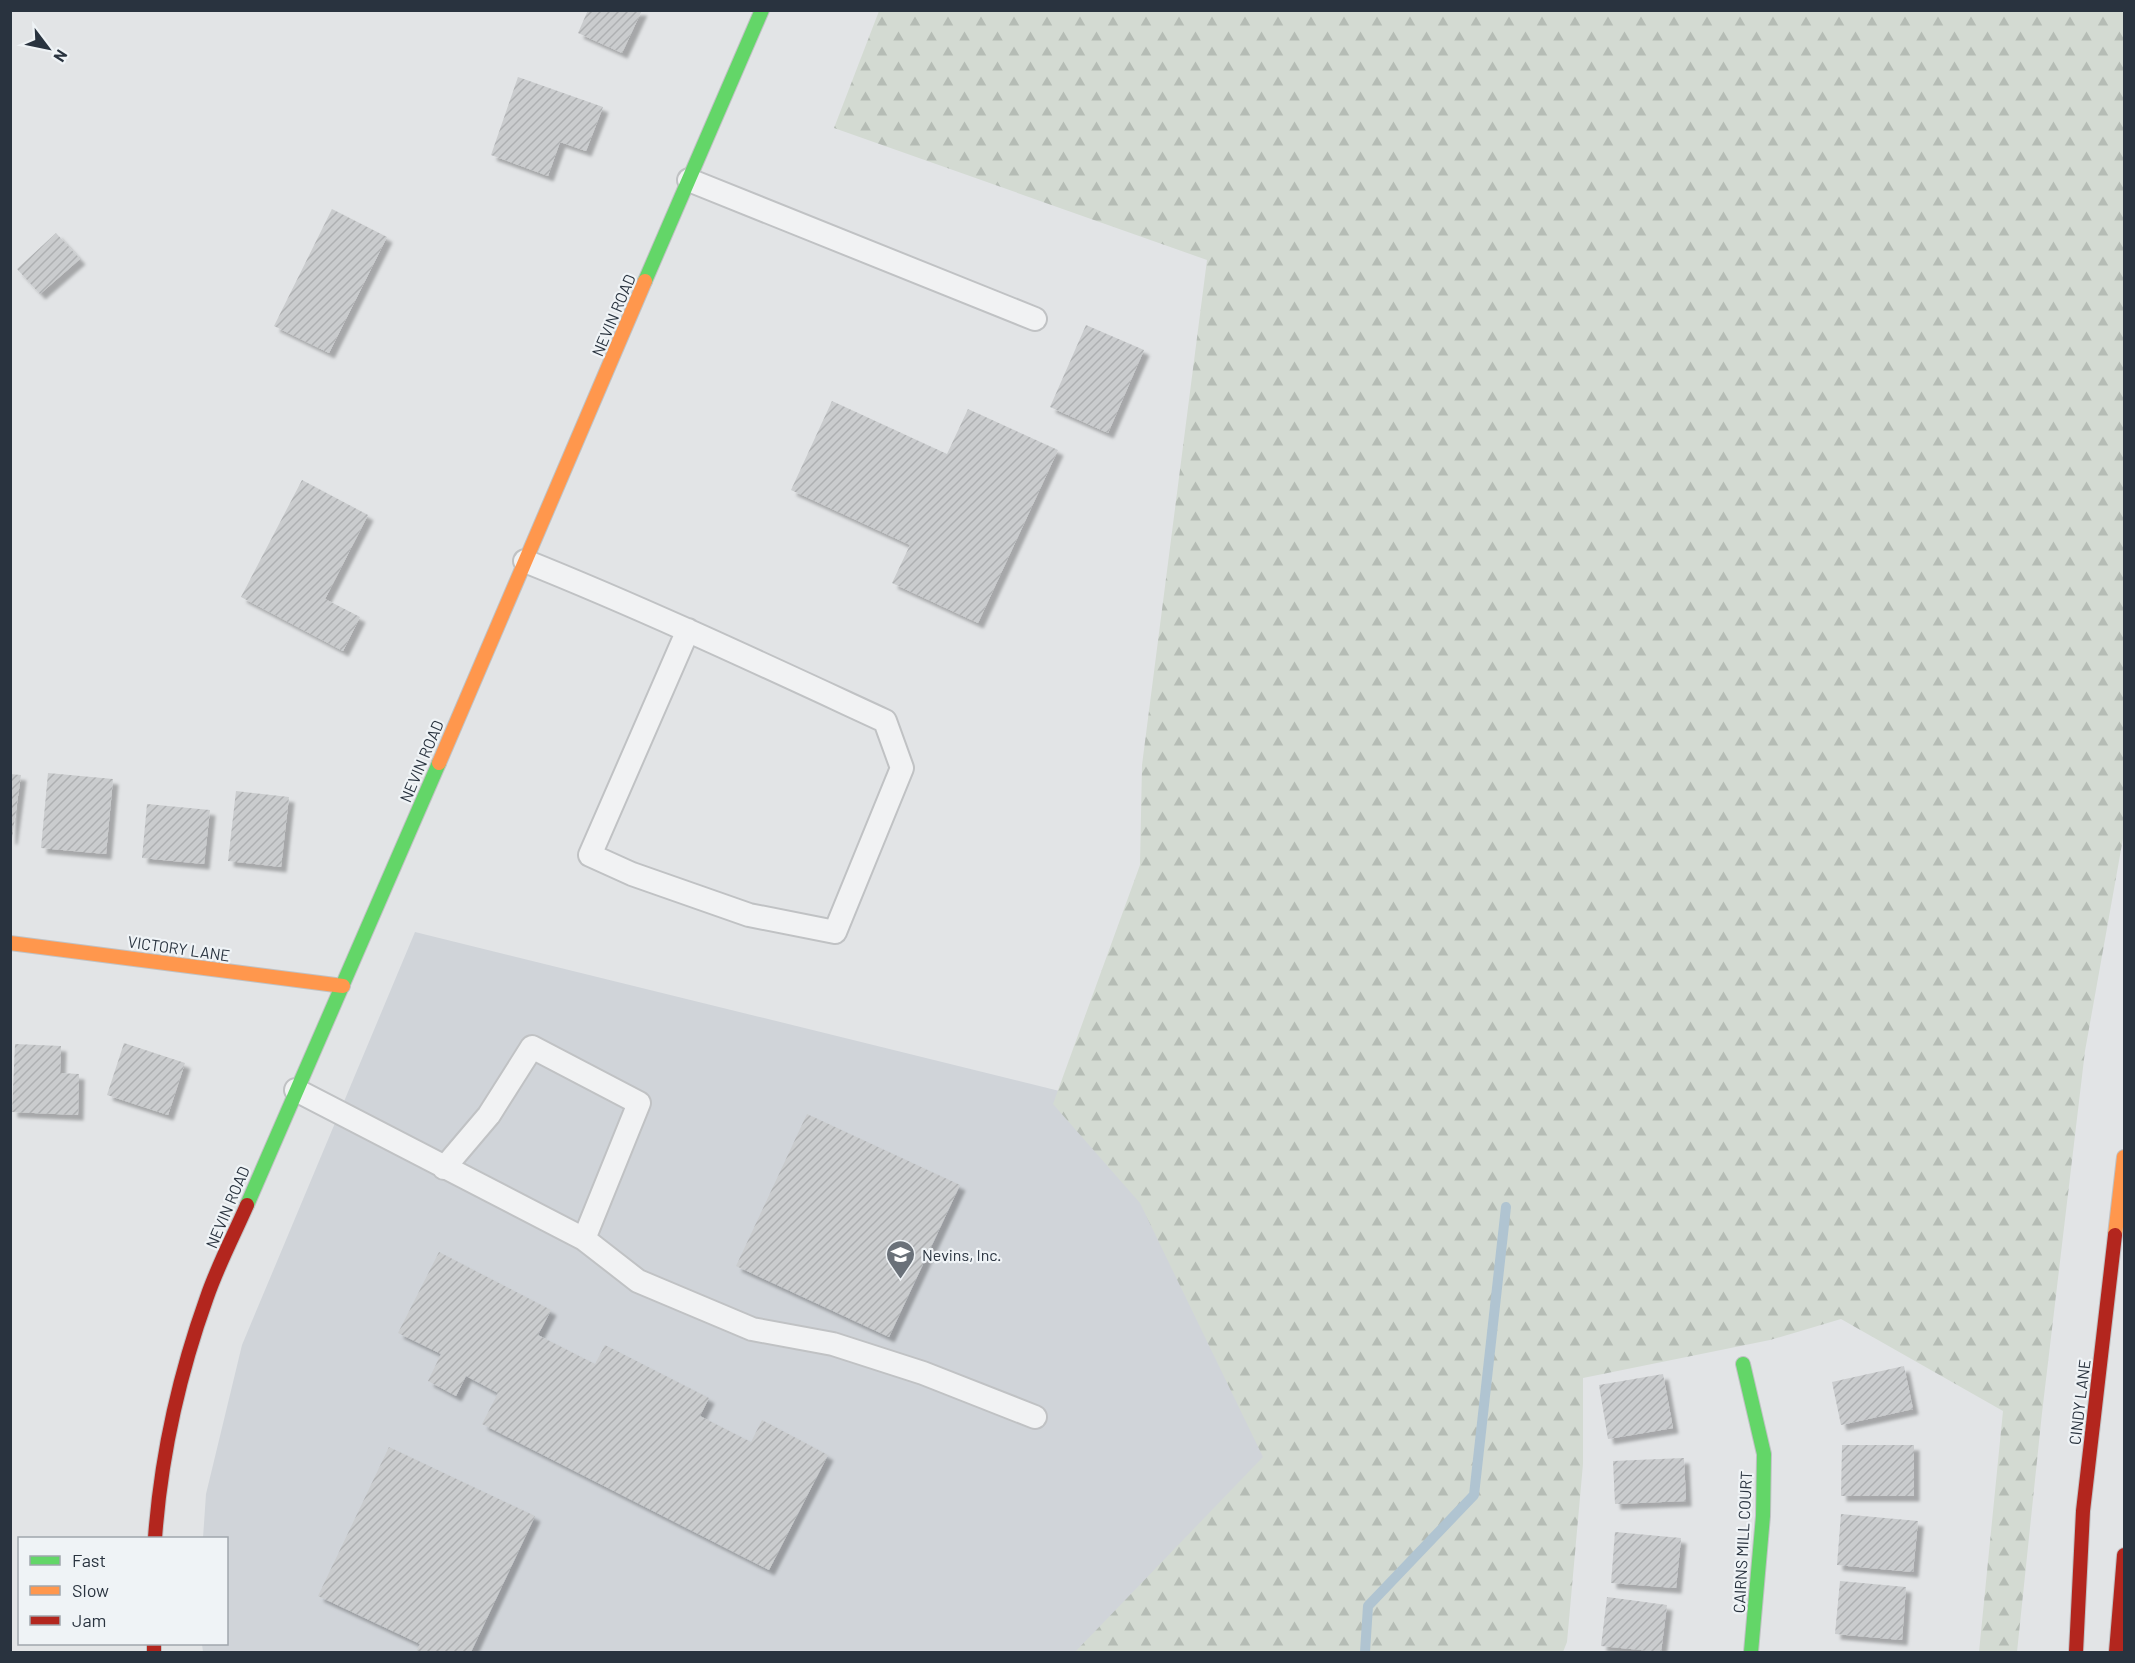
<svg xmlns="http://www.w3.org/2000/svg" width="2135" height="1663" font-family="Barlow,sans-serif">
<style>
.built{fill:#d0d4d9}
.forest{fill:url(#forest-firs)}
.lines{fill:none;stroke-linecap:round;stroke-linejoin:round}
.stream{stroke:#b0c4d1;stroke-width:10}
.building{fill:url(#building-hatch);filter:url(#shadow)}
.lane-casing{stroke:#c0c2c4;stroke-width:26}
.fast-casing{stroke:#c0c2c4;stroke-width:16}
.slow-casing{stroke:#c0c2c4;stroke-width:16}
.jam-casing{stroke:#c0c2c4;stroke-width:16}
.lane{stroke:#f1f2f3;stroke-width:22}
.fast{stroke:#63d668;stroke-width:14}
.slow{stroke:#ff974d;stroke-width:14}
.jam{stroke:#b3261e;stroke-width:14}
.labels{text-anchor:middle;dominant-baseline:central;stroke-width:4.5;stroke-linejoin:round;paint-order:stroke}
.street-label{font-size:16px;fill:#29333f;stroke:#eff3f6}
.poi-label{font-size:16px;fill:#29333f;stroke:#eff3f6;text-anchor:start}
</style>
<defs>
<pattern id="forest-firs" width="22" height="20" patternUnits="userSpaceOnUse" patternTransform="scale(1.5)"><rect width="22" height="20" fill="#d3dad2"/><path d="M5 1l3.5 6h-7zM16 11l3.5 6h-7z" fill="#b5bcb5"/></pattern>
<pattern id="building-hatch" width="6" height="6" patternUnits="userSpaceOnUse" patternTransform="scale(1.5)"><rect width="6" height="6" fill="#caccce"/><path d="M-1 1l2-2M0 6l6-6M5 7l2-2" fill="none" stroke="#aeb0b2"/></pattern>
<filter id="shadow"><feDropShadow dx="5.5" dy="5.5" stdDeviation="1.5" flood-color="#0004"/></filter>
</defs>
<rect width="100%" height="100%" fill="#e2e4e6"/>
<path class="built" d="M415,932l1135,280 -126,440h-1221l-1,-8h24v-106h-23l3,-44 36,-149z"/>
<path class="forest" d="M879,11h1245v822l-39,218 -43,362 -25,239h-38l24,-241 -162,-92 -71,21 -187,38v86l-16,178 -4,10h-488l188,-195 -123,-254 -87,-99 87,-239 2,-100 65,-505 -373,-132z"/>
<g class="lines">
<path class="stream" d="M1365,1652l3,-46 106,-111 32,-288"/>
</g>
<path class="building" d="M588,10h54l-20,43 -44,-20z
M518,77l85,30 -17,44 -26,-9 -12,34 -57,-21z
M332,209l55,28 -58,116 -55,-27z
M56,233l24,26 -40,35 -23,-25z
M1086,325l58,25 -36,83 -58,-26z
M832,401l115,53 21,-45 90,41 -80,173 -86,-40 18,-38 -119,-55z
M302,480l66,35 -43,84 35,18 -17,34 -102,-54z
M48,773l65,6 -7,75 -65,-6z
M10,774l11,1 -9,64h-2z
M236,791l53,6 -8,70 -53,-6z
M147,804l63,6 -6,54 -62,-6z
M124,1043l61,20 -17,52 -61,-20z
M15,1044l46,2 -1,27 19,1 -1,41 -66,-3z
M807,1114l153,71 -71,152 -153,-71z
M439,1252l112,58 -13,25 57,29 10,-19 104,53 -9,18 51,26 11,-22 66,35 -59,115 -287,-146 16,-31 -32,-17 -10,20 -28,-15 13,-27 -43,-21z
M1904,1366l9,43 -72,16 -9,-43z
M1663,1374l10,54 -65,11 -9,-54z
M1842,1445h72v51h-73z
M389,1447l146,69 -64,136h-55l4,-8 -102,-48z
M1684,1458l2,43 -71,3 -2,-43z
M1841,1514l77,7 -5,51 -76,-7z
M1615,1532l66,6 -5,50 -65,-5z
M1840,1581l66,6 -4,53 -67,-6z
M1607,1597l60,8 -6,47 -60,-6z"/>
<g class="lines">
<defs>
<path id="lane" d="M689,180l346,139
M525,561c122,49 241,105 360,160l17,47 -67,164 -86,-17 -117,-41 -42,-19 98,-225
M296,1090l288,149 55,-136 -107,-56 -43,68 -45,53
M584,1239l54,42 114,48 81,15 90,29 112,44"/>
<path id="fast" d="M645,281l117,-271
M247,1205l192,-442
M1743,1364l21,90 -1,62 -12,136"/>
<path id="slow" d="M439,763l206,-482
M10,943l333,43
M2115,1235l9,-78"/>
<path id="jam" d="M155,1538c6,-82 24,-163 52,-241 11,-32 27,-62 40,-92
M154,1644v8
M2076,1652l7,-141 32,-276
M2116,1652l8,-97"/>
</defs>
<use href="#lane" class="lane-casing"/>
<use href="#fast" class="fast-casing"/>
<use href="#slow" class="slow-casing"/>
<use href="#jam" class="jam-casing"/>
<use href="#lane" class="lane"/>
<use href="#fast" class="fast"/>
<use href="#slow" class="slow"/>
<use href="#jam" class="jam"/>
</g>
<defs>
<symbol id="school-pin" viewBox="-11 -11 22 30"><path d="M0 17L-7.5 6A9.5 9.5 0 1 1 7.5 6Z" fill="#6a7179" stroke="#eff3f6"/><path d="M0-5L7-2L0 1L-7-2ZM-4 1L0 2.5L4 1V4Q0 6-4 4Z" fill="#fff"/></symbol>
</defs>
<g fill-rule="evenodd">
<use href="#school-pin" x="884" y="1238" width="33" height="45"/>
</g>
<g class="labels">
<g class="street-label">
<text transform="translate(613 315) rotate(-67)">NEVIN ROAD</text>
<text transform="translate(421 761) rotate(-67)">NEVIN ROAD</text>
<text transform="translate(179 948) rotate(8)">VICTORY LANE</text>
<text transform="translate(227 1207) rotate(-67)">NEVIN ROAD</text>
<text transform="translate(2079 1402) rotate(-83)">CINDY LANE</text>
<text transform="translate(1742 1542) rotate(-87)">CAIRNS MILL COURT</text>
</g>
<g class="poi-label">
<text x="922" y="1254">Nevins, Inc.</text>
</g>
</g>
<rect width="2135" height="1663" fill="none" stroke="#29333f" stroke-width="24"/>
<rect x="18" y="1537" width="210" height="108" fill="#eff3f6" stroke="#a0a6ad" stroke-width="1.5"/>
<rect x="30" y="1556" width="30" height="9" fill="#63d668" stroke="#a0a6ad" stroke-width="1.5"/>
<text x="72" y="1567" font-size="18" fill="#29333f">Fast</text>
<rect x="30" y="1586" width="30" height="9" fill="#ff974d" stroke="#a0a6ad" stroke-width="1.5"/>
<text x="72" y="1597" font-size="18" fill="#29333f">Slow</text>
<rect x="30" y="1616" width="30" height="9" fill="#b3261e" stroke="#a0a6ad" stroke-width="1.5"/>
<text x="72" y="1627" font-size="18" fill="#29333f">Jam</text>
<g transform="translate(48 48) rotate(122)" stroke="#eff3f6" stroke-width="4.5" paint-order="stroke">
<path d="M0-4.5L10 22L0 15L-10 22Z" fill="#29333f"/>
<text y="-9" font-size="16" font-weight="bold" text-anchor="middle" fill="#29333f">N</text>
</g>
</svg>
